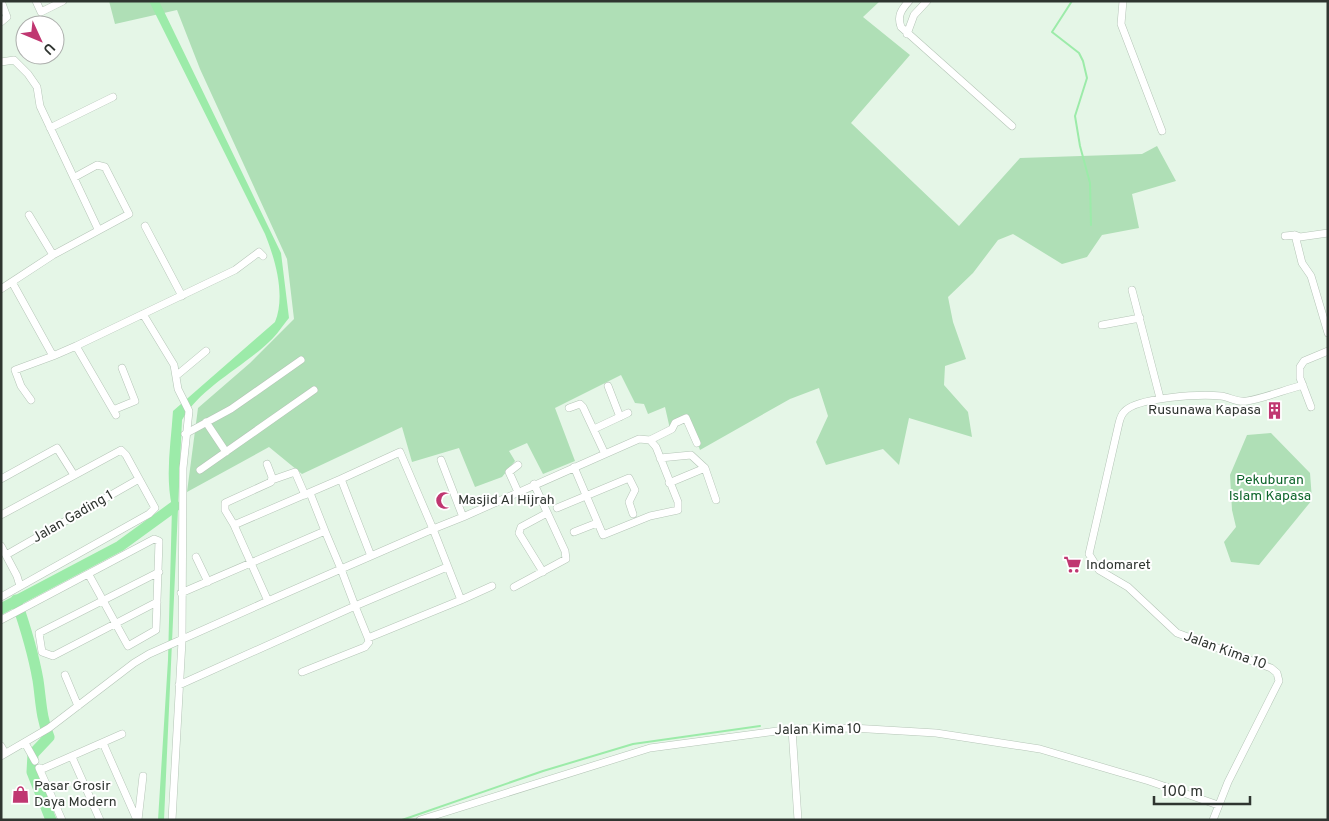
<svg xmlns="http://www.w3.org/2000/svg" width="1329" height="821" font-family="Overpass,sans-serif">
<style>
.green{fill:#afdfb6}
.water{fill:#9ceba9}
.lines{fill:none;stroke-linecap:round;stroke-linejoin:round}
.stream{stroke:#9ceba9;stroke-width:2}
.river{stroke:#9ceba9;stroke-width:11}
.minor-casing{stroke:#b5c5b7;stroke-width:8}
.minor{stroke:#fff;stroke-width:7}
.labels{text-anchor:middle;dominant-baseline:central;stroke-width:4;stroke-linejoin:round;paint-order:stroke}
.poi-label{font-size:14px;fill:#2f3530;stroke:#fff;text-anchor:start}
.park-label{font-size:14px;fill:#0e652b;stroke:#fff}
.street-label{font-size:14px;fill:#2f3530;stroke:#fff}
</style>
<rect width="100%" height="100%" fill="#e5f6e7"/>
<path class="green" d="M109,1h771l-17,16 47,38 -59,68 108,103 61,-68 122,-4 15,-8 19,35 -44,13 7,34 -37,7 -15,22 -25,7 -49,-30 -15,6 -25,33 -25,24 5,25 13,37 -21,7 -1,19 24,27 4,25 -63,-19 -10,47 -16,-16 -57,16 -10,-23 12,-26 -9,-28 -29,11 -90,51 -12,-31 -18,10 -5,-22 -17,7 -4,-10 -9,-1 -14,-28 -66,33 20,53 -32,13 -16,-31 -18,8 6,10 -13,16 -27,10 -16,-39 -47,14 -10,-35 -100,47 -33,-27 -82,45 11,-84 52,-45 44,-44 -7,-60 -87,-190 -23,-59 -62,14z
M1271,433l39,40 2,27 -53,65 -28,-3 -7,-20 12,-15 -4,-17 -2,-35 17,-40z"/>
<path class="water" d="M149,1h10l122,252 8,65c-6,7 -12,17 -20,24 -26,25 -69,46 -87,78l-18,400h-6l10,-160 4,-153c-7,-32 -1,-64 1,-96l102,-89c11,-27 0,-63 -10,-88z"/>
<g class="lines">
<path class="stream" d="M1072,1l-20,31 27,21 4,8 4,17 -12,38 5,30 10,37 1,42
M402,820l141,-49 90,-27 127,-18"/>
<path class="river" d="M16,600c9,26 17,52 22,80 3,20 3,38 11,57l-16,17 -1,18 19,48
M1,609l119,-63 55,-40"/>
<defs>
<path id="minor" d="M36,1l5,11 22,-11
M909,1c-8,9 -12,15 -8,26l111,99
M1123,1l-2,23 41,107
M1,22l6,-5 -6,-16
M907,34l7,-19 13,-14
M1,62l13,-2 14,14 9,13 3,19 58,123
M50,128l63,-31
M29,215l24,40
M145,226l37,70
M1295,235l5,2 28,-4
M1285,236l10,-1 7,28 9,13 17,57
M12,282l41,74 23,-10
M1,289l52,-34 76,-41 -24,-47 -8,-2 -22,12
M1132,290l28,108
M143,314l31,51 4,24 11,22 -6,57 -1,173 -10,179
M1102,325l38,-7
M176,376l30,-25
M608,386l12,31
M31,400l-10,-14 -6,-16 38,-14
M1311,407l-11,-29v-11l4,-6 24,-10
M113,410l22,-9 -13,-33
M116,415l-40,-69 159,-76 24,-18 4,4
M206,422l20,30
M594,429l34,-16
M185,434l46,-25 70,-49
M650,440l22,-11 3,-6 11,-5 11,25
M660,458l31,-3 14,13 11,32
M441,460l22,57 -30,12 28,71 -93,38 -13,-32 92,-39
M574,467l29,68 47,-19 28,-6v-8l-22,-55 -6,-7 -11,-1 -34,15
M200,470l114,-80
M1,479l56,-31 17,27
M341,479l59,-27 33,77 -62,27
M272,480l23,-8 10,23
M669,483l36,-15
M518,492l-9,-20 9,-7
M557,508l72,-30 6,12 -6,12 4,12
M1,515l120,-65 5,5 29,53 -6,6 -148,83
M463,517l142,-63 -22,-47 -3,-3 -11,4
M234,525l-9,-15v-7l46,-21 1,-5 -5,-13
M574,532l23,-9
M1,546l16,30 3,10
M6,555l133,-76
M196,557l12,25
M543,572l-24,-39 2,-6 26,-14
M514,587l52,-28 -1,-8 -31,-67
M181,593l144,-62 -15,-38
M461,600l31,-14
M157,602l-104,54 -11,-4 -3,-19 120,-61
M1,620l153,-81 5,2 -3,89 -28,16 -39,-71
M302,672l63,-25 4,-5 -1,-4
M65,675l13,31
M179,685l176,-79 -14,-37 -73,32
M792,729l6,91
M25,743l10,18
M103,743l34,77
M1,746l4,7
M1,756l48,-28 85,-65 15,-9 119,-53 -34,-76 107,-46 30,77 -30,13 -16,-38
M72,757l28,63
M39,768l23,52
M40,770l82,-36
M138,820l5,-44
M420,820l230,-72 142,-19 60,-1 84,5 104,16 109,32 69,24
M1213,820l15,-38 51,-101 -2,-8 -6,-5 -94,-35 -49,-46 -29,-17 -10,-16 30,-131c1,-4 2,-8 5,-11 12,-15 78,-18 97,-16 9,1 16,7 26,5 18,-3 37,-11 56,-16"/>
</defs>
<use href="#minor" class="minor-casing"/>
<use href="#minor" class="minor"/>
</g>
<defs>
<symbol id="building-bare" viewBox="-9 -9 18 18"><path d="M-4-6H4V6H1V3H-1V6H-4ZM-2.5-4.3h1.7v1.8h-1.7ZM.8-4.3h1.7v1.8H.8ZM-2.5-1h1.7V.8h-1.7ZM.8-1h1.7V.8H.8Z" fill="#c03771" stroke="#fff" stroke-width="2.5" paint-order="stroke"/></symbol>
<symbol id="mosque-bare" viewBox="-9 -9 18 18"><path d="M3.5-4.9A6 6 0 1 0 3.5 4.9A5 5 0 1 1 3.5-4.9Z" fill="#c03771" stroke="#fff" stroke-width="2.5" paint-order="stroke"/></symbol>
<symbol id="supermarket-bare" viewBox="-9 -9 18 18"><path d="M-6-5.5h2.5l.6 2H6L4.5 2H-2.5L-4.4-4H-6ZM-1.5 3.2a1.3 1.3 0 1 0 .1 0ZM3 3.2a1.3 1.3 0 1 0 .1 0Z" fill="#c03771" stroke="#fff" stroke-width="2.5" paint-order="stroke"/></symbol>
<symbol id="shop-bare" viewBox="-9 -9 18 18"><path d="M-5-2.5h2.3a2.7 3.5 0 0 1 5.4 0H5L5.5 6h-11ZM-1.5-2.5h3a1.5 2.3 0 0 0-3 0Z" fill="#c03771" stroke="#fff" stroke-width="2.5" paint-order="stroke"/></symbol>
</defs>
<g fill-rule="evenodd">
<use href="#building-bare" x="1262" y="398" width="25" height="25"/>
<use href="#mosque-bare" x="432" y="488" width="25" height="25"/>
<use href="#supermarket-bare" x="1060" y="552" width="25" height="25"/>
<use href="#shop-bare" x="8" y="782" width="25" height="25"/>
</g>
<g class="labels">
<g class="poi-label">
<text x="1261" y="410" text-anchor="end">Rusunawa Kapasa</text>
<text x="458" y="500">Masjid Al Hijrah</text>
<text x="1086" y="565">Indomaret</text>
<text x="34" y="786">Pasar Grosir<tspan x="34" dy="16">Daya Modern</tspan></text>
</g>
<g class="park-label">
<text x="1270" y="480">Pekuburan<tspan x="1270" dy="16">Islam Kapasa</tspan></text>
</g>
<g class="street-label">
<text transform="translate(73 517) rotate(-30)">Jalan Gading 1</text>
<text transform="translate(1225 651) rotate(20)">Jalan Kima 10</text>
<text transform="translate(818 730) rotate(-1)">Jalan Kima 10</text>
</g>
</g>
<rect width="1329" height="821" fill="none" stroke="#2f3530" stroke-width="5"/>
<g transform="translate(40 40) rotate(134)"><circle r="24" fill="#ffffff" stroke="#acaeac"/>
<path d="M0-4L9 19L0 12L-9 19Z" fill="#c03771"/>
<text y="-8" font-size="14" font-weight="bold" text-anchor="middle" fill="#2f3530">U</text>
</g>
<path d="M1154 796v8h96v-8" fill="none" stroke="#2f3530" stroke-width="2.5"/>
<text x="1162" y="796" font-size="15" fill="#2f3530" stroke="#ffffff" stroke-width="4" paint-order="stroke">100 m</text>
</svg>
